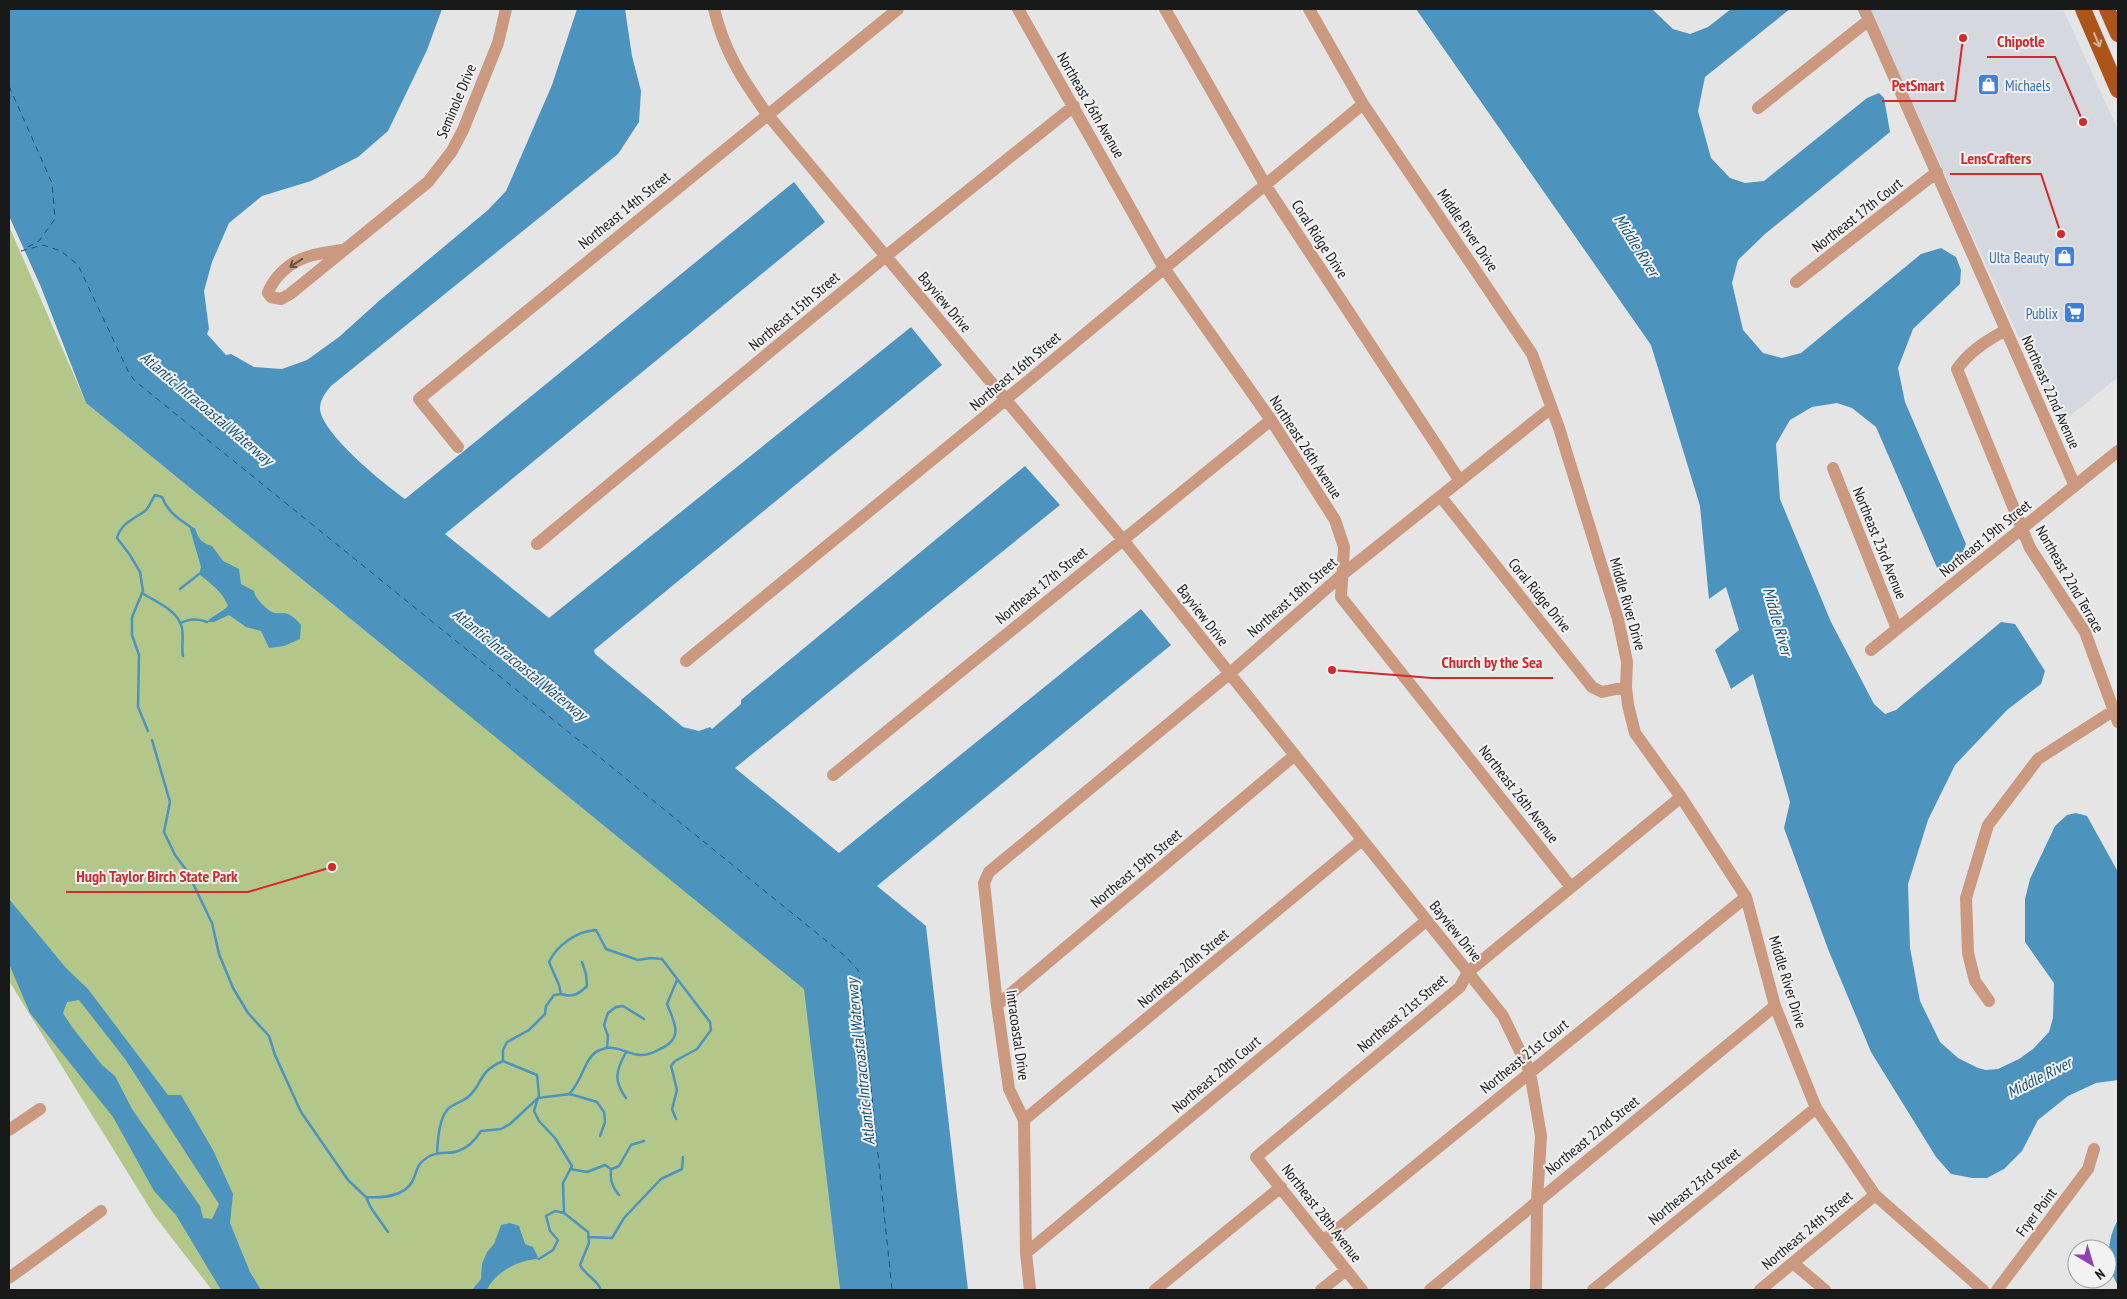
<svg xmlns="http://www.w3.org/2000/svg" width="2127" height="1299" font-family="'PT Sans Narrow',sans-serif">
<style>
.built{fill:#d6d8e0}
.green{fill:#b3c78b}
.water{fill:#4c93bd;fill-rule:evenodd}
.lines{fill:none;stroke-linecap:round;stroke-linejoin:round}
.stream{stroke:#4c93bd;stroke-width:2.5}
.ferry{stroke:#1c5371;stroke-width:1;stroke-dasharray:6 5;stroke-linecap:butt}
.minor{stroke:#ca997f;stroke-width:12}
.major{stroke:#ac551b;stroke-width:16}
.oneway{stroke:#d6b39d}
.oneway2{stroke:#685347}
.labels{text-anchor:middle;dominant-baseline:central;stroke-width:4;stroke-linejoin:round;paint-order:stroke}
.shop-label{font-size:15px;fill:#366cbe;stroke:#f2f2f3;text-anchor:end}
.street-label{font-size:15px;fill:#181919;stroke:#f2f2f3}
.water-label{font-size:16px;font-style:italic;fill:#1c5371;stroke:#f2f2f3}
.leader{fill:none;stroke:#d62828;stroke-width:2}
.callout-dot{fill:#d62828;stroke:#f2f2f3;stroke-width:2}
.callout-label{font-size:16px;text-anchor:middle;font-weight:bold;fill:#d62828;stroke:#f2f2f3;stroke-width:4;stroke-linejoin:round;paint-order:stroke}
</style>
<rect width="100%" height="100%" fill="#e5e5e6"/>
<path class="built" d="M1869,9h194l55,121v247l-59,48z"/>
<path class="green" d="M9,226l77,177 719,586 35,301h-628l-58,-75 -145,-234z"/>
<path class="water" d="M9,9h433l-15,41 -39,81 -30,26 -47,24 -49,15 -33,27 -17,39 -8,29 5,38 -2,5 19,21 5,-1 23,13 28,2 25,-9 32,-23 41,-37 108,-90 18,-19 46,-106 25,-76h48l7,47 9,35 -2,31 -21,32 -287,232c-5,6 -10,12 -11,21 -2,24 65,78 85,92l389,-317 31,40 -380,312 104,84 362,-291 31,38 -348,285 1,4 88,73 16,4 11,-4 2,2 29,-25v-4l284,-234 35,39 -325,263 104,85 302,-244 30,36 -294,241 49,40 42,364h-128l-36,-301 -718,-586 -45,-116 -32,-71z
M1416,9h236l21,20 17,5 18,-7 23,-18h59l-85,68 -7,34 13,47 19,20 15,5 19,-2 103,-83 12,-5 5,5 6,34 -125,102 -27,26 -6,23 11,47 20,23 19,5 19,-5 120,-99 20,-6 15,9 5,13 -1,14 -47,45 -15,39 7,34 61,142 -3,8 -25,18 -62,-143 -24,-19 -15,-5 -25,4 -22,13 -14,24 4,55 51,123 43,82 11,10 11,-4 105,-88 14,2 30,47 -4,13 -34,26 -52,55 -27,55 -20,64 2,64 10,53 20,41 18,16 20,10 8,2 12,-1 21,-10 14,-10 16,-17 4,-14 1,-35 -29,-41v-43l5,-20 25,-53 12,-11 9,-2 11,3 31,56v208l-22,3 -28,13 -30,24 -16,31 -18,18 -17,9h-15l-21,-4 -15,-17 -65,-105 -43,-103 -44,-121 6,-26 -37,-128 -22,15 -16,-39 24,-20 -13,-43 -17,12 -9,-93 -49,-161z
M195,528c3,10 6,15 17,18l11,15 16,8 2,15 13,7c0,6 12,18 18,21 4,2 8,1 12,1 7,1 13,7 17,12l-1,14 -16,7 -15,2 -8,-17 -15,-4 -17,-12 -15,7h-7c6,-7 14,-9 21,-16 -5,-14 -18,-23 -29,-32l2,-7 -11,-38z
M9,899l57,69 22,21 80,106h13l32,55 20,44 -3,29 20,49 11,18h-40l-45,-75 -22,-24 -41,-74 -83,-104 -21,-49zM79,1000l46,59 94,145 -7,15 -9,-1 -3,-12 -68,-97 -17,-33 -13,-11 -30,-38 -9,-14 4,-11z
M2118,1220v66c-12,-21 -12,-46 0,-66z
M510,1223l9,3 6,18 8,3 6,12c-19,0 -44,13 -52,31h-15l9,-11 1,-15 5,-12 7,-8 7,-19z"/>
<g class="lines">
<path class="stream" d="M180,589l19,-15
M142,593c14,9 36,17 40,35 2,9 -1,19 1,28
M180,623c10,-4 17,-5 27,-1
M148,731l-10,-24 1,-52 -7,-20v-18l11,-26 -3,-19 -10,-17 -13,-17c4,-15 17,-19 28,-27 4,-3 7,-12 10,-16l7,2c6,16 18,22 31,32
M152,740l18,62 -6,30 11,23 12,16 25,52 7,31 14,34 15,25 21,23 6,19 26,57 47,68 18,17 5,11 17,24
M561,994c11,4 18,0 26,-8l-1,-12 -4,-12
M607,1048l1,-12 -4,-11 4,-12 8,-6 7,-1 21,13
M626,1052c-10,19 -13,28 0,46
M503,1061v-11l4,-8 22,-12 16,-16 1,-8 8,-11 7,-1 -2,-9 -10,-23c8,-17 28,-31 47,-32l10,19 32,11 13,-2 11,1 48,63 1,8 -14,19 -22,12 -4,5 6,24 -5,19 4,10
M503,1061l34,14 2,20 -5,16 5,10 16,17 17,28 -9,17 1,30 24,19 1,11 -9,22c5,10 18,15 21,25
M570,1093c13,-13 15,-38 30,-43 16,-7 27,5 41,5 7,0 14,-3 19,-6 24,-11 15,-25 7,-45l10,-24
M437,1152c1,-13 2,-32 10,-42 5,-6 15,-8 21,-13 17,-15 8,-24 35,-36
M570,1169l17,3 18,-7 6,4c-1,11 1,18 8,26
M612,1169l7,-3 12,-21 13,-4
M366,1197c15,1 37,0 46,-15 6,-11 3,-17 16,-25 12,-7 20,-2 30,-6 10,-3 18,-12 23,-20l20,-2 9,-5 28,-26 32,-4 27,8 7,10 1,10 -5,14
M589,1237l23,1 12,-20 37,-39 21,-10 1,-12
M539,1259l14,-9 5,-10 -8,-9 -4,-15 9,-5 9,2"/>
<path class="ferry" d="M9,86l43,97 3,36 -16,22 -15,8
M21,251l22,-6 18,6 17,14 51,108 6,8 710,575 13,14 4,29 30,291"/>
<path class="minor" d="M714,9c10,42 28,70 53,105l356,426 380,476 27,56 11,64 -4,65 -1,89
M1018,9l146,259 107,152 64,100 9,27 -3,50 230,290
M1165,9l101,177 194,295
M1309,9l54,95 169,250 27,74 59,191 9,43 -1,25 2,18 7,28 46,64 65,100 29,109 41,102 59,87 108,95
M1864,9l211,477
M1758,108l111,-88
M342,250c-12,2 -27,3 -38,8 -15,5 -31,20 -36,35l3,4 10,2 9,-5 138,-112 24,-31 11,-21 35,-87 8,-34
M1796,282l141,-110
M2006,330c-20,11 -36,21 -49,39l73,179 55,84 33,90
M458,447l-39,-48 479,-390
M1833,468l64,161
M1441,497l151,190 10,5 24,-5
M537,544l349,-288 188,-150
M1871,650l247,-199
M686,661l307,-251 370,-306
M833,775l438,-355
M1989,1001l-14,-20 -7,-28 -2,-55 22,-73 50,-66 75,-48
M997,1005l298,-250
M1024,1120l338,-280
M9,1130l31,-21
M1323,1241l423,-344
M1026,1253l400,-332
M1793,1263l32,27
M9,1278l92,-67
M1030,1290l-4,-37 -2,-133 -15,-31 -12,-84 -13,-122 5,-11 240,-198 114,-100 208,-166
M1155,1290l126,-103
M1321,1290l25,-20
M1362,1290l-106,-133 204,-170 8,-15 213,-175
M1430,1290l345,-284
M1593,1290l223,-182
M1760,1290l115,-95
M1997,1290l91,-121 6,-20"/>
<path class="major" d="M2083,9l35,81
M2107,9l11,25"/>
</g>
<defs><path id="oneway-shaft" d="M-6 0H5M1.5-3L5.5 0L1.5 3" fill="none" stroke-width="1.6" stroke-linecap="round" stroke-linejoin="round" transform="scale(1.25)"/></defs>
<use class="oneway" href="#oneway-shaft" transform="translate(2097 40) rotate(67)"/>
<use class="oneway2" href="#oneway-shaft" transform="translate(296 263) rotate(146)"/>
<defs>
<symbol id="shop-square" viewBox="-11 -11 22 22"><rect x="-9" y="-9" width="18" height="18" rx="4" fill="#3f7fe0" stroke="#f2f2f3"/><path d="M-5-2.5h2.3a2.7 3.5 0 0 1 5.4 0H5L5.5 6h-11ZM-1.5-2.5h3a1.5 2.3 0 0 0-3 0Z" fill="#fff"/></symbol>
<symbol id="supermarket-square" viewBox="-11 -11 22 22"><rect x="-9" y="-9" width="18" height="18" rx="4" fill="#3f7fe0" stroke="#f2f2f3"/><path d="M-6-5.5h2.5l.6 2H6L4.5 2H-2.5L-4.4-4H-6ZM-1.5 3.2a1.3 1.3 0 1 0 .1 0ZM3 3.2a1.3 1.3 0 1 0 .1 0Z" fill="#fff"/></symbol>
</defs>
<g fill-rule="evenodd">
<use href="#shop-square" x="1976" y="72" width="25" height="25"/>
<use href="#shop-square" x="2052" y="244" width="25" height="25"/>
<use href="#supermarket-square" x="2062" y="300" width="25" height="25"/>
</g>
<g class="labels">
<g class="shop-label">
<text x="2005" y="85" text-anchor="start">Michaels</text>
<text x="2049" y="257">Ulta Beauty</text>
<text x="2058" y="313">Publix</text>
</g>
<g class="street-label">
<text transform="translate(456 101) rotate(-67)">Seminole Drive</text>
<text transform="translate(1091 105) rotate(60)">Northeast 26th Avenue</text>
<text transform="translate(624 210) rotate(-39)">Northeast 14th Street</text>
<text transform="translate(1857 215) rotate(-38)">Northeast 17th Court</text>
<text transform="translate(1468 230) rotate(56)">Middle River Drive</text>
<text transform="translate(1320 239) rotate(57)">Coral Ridge Drive</text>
<text transform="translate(945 302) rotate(50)">Bayview Drive</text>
<text transform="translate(794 311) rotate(-40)">Northeast 15th Street</text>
<text transform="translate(1015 371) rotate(-40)">Northeast 16th Street</text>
<text transform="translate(2051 392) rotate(66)">Northeast 22nd Avenue</text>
<text transform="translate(1306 447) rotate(57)">Northeast 26th Avenue</text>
<text transform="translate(1985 538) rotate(-39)">Northeast 19th Street</text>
<text transform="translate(1880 543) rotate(68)">Northeast 23rd Avenue</text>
<text transform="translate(2070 579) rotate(60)">Northeast 22nd Terrace</text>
<text transform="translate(1041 585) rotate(-39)">Northeast 17th Street</text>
<text transform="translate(1540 595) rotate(51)">Coral Ridge Drive</text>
<text transform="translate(1292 597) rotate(-41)">Northeast 18th Street</text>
<text transform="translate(1628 604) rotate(74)">Middle River Drive</text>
<text transform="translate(1203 615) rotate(52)">Bayview Drive</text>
<text transform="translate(1519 794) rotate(52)">Northeast 26th Avenue</text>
<text transform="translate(1136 868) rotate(-40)">Northeast 19th Street</text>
<text transform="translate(1456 931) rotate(51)">Bayview Drive</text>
<text transform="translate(1183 968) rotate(-40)">Northeast 20th Street</text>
<text transform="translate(1788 982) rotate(73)">Middle River Drive</text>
<text transform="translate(1402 1013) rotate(-40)">Northeast 21st Street</text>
<text transform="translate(1018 1035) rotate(82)">Intracoastal Drive</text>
<text transform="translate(1524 1056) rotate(-39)">Northeast 21st Court</text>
<text transform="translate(1216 1074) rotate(-40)">Northeast 20th Court</text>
<text transform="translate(1592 1135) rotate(-39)">Northeast 22nd Street</text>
<text transform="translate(1694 1186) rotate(-39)">Northeast 23rd Street</text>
<text transform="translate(2036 1212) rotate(-53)">Fryer Point</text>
<text transform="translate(1322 1213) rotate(52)">Northeast 28th Avenue</text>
<text transform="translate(1807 1230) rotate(-40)">Northeast 24th Street</text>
</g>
<g class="water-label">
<text transform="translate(1637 245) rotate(58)">Middle River</text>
<text transform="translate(207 408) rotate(40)">Atlantic Intracoastal Waterway</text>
<text transform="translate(1778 621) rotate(74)">Middle River</text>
<text transform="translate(520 664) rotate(39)">Atlantic Intracoastal Waterway</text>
<text transform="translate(860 1062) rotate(-96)">Atlantic Intracoastal Waterway</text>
<text transform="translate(2039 1077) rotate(-27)">Middle River</text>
</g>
</g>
<path class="leader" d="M2083 122L2055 57H1987M1963 38L1955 101H1882M2061 234L2041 174H1950M1332 670L1432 678H1553M332 867L248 892H66"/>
<g class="callout-dot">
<circle cx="2083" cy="122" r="5"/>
<circle cx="1963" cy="38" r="5"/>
<circle cx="2061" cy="234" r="5"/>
<circle cx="1332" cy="670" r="5"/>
<circle cx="332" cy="867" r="5"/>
</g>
<g class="callout-label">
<text x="2021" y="47">Chipotle</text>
<text x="1918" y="91">PetSmart</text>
<text x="1996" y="164">LensCrafters</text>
<text x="1492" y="668">Church by the Sea</text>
<text x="157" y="882">Hugh Taylor Birch State Park</text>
</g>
<rect width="2127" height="1299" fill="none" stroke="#181919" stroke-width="20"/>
<g transform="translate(2092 1264) rotate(142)"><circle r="24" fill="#f2f2f3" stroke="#9b9b9c"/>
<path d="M0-4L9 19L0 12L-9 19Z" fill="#9141b1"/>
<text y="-8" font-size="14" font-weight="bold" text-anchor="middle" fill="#181919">N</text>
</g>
</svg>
